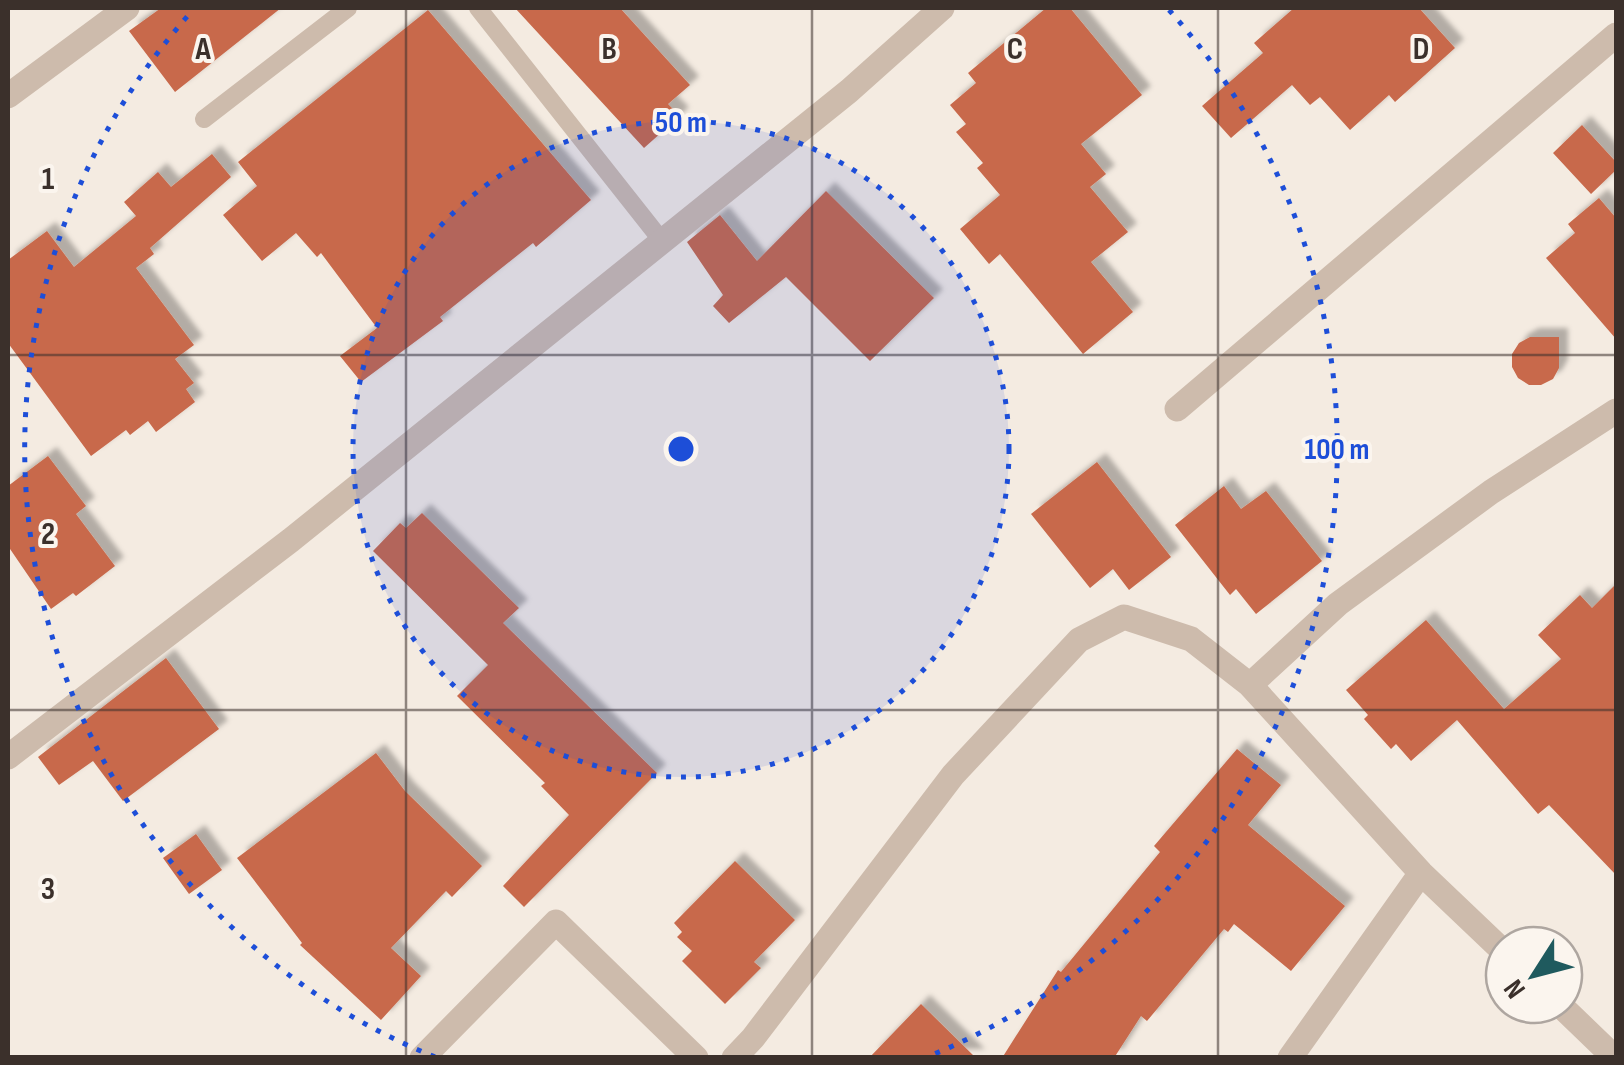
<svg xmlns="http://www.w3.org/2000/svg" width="1624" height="1065" font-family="'Sofia Sans Condensed',sans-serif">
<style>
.building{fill:#c8694b;filter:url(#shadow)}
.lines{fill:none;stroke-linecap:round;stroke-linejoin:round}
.service{stroke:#cdbbac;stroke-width:18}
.minor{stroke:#cdbbac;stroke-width:25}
.grid{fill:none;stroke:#3b302b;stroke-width:2.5;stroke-opacity:0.55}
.ring{fill:none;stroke:#1d4ed8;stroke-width:5;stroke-dasharray:5 10}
.grid-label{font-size:32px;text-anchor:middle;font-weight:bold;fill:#3b302b;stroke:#fbf5ee;stroke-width:8;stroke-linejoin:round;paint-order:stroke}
.centre{fill:#1d4ed8;stroke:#fbf5ee;stroke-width:5}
.ring-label{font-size:30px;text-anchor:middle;font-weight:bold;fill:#1d4ed8;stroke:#fbf5ee;stroke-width:8;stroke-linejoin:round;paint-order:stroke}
</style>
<defs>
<filter id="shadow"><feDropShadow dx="9" dy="-9" stdDeviation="2.5" flood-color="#0004"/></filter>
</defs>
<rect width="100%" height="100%" fill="#f4ebe1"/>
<path class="building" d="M161,8h120l-106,84 -46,-61z
M515,8h105l70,77 -22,19 12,12 -36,32z
M1046,8h24l72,87 -61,49 25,30 -16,13 38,45 -37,30 42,50 -50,42 -83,-100 -11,10 -29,-35 40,-34 -23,-27 6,-5 -27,-31 10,-8 -16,-19 26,-22 -8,-10z
M1294,8h125l36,40 -60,54 -6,-7 -39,35 -30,-33 -10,8 -18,-20 -61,53 -29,-32 61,-53 -9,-10z
M428,10l163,190 -55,47 -3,-4 -93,74 3,4 -82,61 -21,-26 37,-28 -56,-75 -4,4 -21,-24 -34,28 -39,-46 34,-29 -19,-24z
M1582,125l34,37v8l-25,24 -38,-41z
M212,154l19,23 -81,71 4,6 -18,14 58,77 -19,14 19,24 -8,6 9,13 -39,30 -8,-11 -18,14 -4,-5 -35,26 -83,-113v-83l39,-29 27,36 62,-51 -12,-14 34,-30 13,15z
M826,191l108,107 -64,63 -84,-84 -57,46 -16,-17 10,-11 -36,-53 33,-27 37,46z
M1599,198l17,20v121l-70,-81 29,-25 -7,-9z
M1530,337h29v31l-6,11 -12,6h-12l-11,-7 -6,-11v-13l7,-11z
M48,456l38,50 -10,8 39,52 -39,30 -3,-3 -22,16 -43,-63v-60z
M1097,462l74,95 -42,33 -16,-21 -23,19 -59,-74z
M1224,486l17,23 25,-18 56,70 -66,53 -20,-25 -6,6 -55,-70z
M422,513l97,95 -16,15 154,150 -133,134 -21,-21 66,-71 -28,-29 4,-3 -88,-87 31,-31 -115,-114 27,-28 6,5z
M1616,584v291l-67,-70 -11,9 -81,-94 -46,41 -15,-17 -5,5 -27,-30 4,-4 -22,-25 80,-70 78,89 57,-50 -23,-24 42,-40 12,13z
M166,658l53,71 -96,72 -30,-40 -34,24 -21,-28z
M1237,749l44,36 -33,40 97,81 -54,65 -57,-47 -6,8 -4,-3 -77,92 -6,-5 -27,42h-112l56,-88 3,2 99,-120 -6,-6z
M376,753l29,38 77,75 -30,31 -6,-6 -55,57 30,28 -40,44 -81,-75 2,-2 -65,-85z
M196,834l26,36 -33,24 -26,-36z
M735,861l60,59 -41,42 7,6 -36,36 -43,-43 10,-10 -15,-14 5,-5 -8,-9z
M921,1004l55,54h-107z"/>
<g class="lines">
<path class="service" d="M478,8l184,233
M204,119l144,-111"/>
<path class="minor" d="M8,96l119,-88
M1177,409l439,-374
M8,757l283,-217 558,-449 93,-83
M1504,952l-83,-79 -171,-188 88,-81 153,-112 125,-81
M1560,1005l55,53
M422,1058l134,-136 140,136
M734,1058l19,-20 200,-263 126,-135 45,-23 67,22 59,46
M1290,1058l131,-185"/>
</g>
<path class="grid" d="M406,8v1050M812,8v1050M1218,8v1050M8,355h1608M8,710h1608"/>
<circle cx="681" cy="449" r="328" fill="#1d4ed8" fill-opacity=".12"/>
<g class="ring">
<circle cx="681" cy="449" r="328"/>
<path d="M435 1057A656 656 0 0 1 193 10M1169 10A656 656 0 0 1 927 1057"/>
</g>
<g class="grid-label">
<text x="203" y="59">A</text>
<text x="609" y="59">B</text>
<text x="1015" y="59">C</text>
<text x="1421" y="59">D</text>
<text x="48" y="189">1</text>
<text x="48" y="544">2</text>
<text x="48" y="899">3</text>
</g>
<circle cx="681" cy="449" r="15" class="centre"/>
<g class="ring-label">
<text x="681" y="132">50 m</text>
<text x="1337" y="459">100 m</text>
</g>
<rect width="1624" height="1065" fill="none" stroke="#3b302b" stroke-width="20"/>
<g transform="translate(1534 975) rotate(234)"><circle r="48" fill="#fbf5ee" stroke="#aea6a0" stroke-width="2.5"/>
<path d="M0-8L18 38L0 25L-18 38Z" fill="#1f5a5e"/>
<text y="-15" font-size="28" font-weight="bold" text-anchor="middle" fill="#3b302b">N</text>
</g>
</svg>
